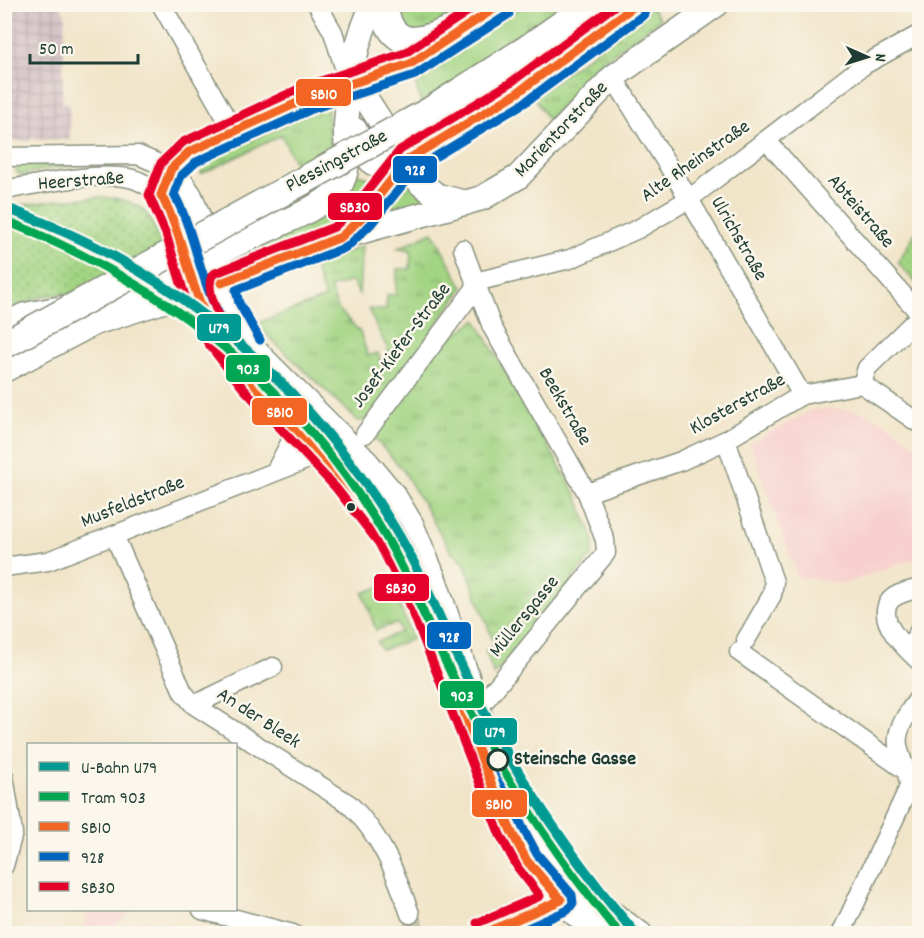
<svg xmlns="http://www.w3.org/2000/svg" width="924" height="938" font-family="Dekko,sans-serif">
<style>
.built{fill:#f7d0cd}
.industrial{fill:url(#industrial-grid)}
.grass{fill:url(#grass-tufts);stroke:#61885c;stroke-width:1.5}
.park{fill:url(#park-dots);stroke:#61885c;stroke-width:1.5}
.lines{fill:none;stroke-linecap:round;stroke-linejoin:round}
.minor-tunnel{stroke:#c7c3ab;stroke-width:18;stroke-dasharray:18 9;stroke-linecap:butt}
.minor-casing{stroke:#88917e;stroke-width:21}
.major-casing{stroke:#88917e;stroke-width:27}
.highway-casing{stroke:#88917e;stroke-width:30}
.minor{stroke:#fff;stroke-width:18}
.major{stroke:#fff;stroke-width:24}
.highway{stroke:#fff;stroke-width:27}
.highway-bridge-casing{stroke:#88917e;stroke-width:30;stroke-linecap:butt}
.highway-bridge{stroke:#fff;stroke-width:27}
.bus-1-casing{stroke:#fbf7ec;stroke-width:14}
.bus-2-casing{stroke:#fbf7ec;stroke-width:14}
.bus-3-casing{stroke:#fbf7ec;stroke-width:14}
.bus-1{stroke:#f26522;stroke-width:9}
.bus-2{stroke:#0065bd;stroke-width:9}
.bus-3{stroke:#e4002b;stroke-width:9}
.tram-1-casing{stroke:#fbf7ec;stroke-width:14}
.tram-1{stroke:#00a651;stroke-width:9}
.metro-1-casing{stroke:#fbf7ec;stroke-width:15}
.metro-1{stroke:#009a93;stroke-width:10}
.bus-dot{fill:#1f3d34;stroke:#fbf7ec;stroke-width:2}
.stop-dot{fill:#fbf7ec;stroke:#1f3d34;stroke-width:3}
.labels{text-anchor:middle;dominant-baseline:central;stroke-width:5;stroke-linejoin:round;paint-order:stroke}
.street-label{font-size:20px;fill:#1f3d34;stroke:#fbf7ec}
.stop-label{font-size:20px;font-weight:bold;fill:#1f3d34;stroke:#fbf7ec;text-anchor:start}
.line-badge{stroke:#fbf7ec;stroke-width:2}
.badge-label{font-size:16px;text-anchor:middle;font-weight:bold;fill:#fff}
</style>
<defs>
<pattern id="industrial-grid" width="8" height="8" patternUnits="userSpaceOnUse" patternTransform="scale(1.5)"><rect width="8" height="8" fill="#d2bec3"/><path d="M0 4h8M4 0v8" fill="none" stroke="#aa9c9f"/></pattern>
<pattern id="grass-tufts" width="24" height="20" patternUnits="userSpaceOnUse" patternTransform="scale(1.5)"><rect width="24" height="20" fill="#a3d483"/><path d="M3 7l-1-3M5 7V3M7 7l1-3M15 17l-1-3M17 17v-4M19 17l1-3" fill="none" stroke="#84ad6c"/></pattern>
<pattern id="park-dots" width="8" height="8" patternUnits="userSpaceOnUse" patternTransform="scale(1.5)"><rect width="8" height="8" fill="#a3d483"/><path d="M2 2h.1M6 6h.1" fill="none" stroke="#84ad6c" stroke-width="1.8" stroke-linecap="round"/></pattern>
</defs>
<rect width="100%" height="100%" fill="#fbf7ec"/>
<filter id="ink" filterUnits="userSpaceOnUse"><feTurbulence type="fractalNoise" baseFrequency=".0167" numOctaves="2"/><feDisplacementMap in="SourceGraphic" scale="12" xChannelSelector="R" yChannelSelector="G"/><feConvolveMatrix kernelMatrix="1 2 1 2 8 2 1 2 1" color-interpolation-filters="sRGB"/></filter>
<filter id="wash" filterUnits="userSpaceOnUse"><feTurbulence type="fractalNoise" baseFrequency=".008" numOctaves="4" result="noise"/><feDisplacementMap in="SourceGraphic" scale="24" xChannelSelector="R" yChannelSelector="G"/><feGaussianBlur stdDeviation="1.35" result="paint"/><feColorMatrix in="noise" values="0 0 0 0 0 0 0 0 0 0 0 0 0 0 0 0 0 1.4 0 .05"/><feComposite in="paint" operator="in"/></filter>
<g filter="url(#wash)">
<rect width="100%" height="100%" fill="#f1e5c9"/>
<path class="built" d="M841,409l22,3 25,12 32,25 -1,108 -75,27 -47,-7 -47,-134 62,-33z
M88,910h44l-26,23h-25z"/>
<path class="industrial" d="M4,5h56l5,9 -3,89h8v37l-40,-2v3h-25z"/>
<path class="grass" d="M400,5h77l-39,25 -27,4 -12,-19z
M525,5h51l-154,100 -9,-29z
M652,8l8,11 -60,44 -52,57 -14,-23z
M327,105l4,47 -34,17 -15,-34 -81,39 -1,-10z
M19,164h125l-1,4c-38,-6 -86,-5 -122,8l-5,-5z
M358,174l19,7 -40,48 -94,34 -3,-9z
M405,175l28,25 -58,18z
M433,232l30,56 -95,132 -10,1 -103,-97 70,-26 -11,-32 48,-20 -3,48 -7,-13 -22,7 8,21 22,23 8,24 10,-3 3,9 11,-4 -24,-49 18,1 1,-15h9l1,-26h13l1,-19 -13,-2z
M215,308l6,16 125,129 55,70 -5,2 -37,-48 -36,-40 -60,-56 -53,-71z
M476,320l102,178 16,43 -2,14 -98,120 -9,-25 6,-2 3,-5 -30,-81 -12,-9 -49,-83 -29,-32 68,-95z
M390,583l23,56 -31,11 -5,-8 24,-10 -4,-9 -21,7 -13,-37z"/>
<path class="park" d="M102,197c41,3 48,14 60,51l-80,44 -39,4 -38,15 -1,-103 53,-8z
M916,231l3,4v51l-21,-23z"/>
</g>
<g filter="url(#ink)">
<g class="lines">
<path class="minor-tunnel" d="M410,914l7,20"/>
<defs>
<path id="minor" d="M161,4l73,128
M317,4l16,28 16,51
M613,77l76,122 113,196
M766,140l154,174
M4,157l134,-2 33,14
M4,190c34,-6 92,-18 125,-12 12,2 22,10 32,17
M463,249l29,78 95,166 18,47 1,13 -128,156
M475,282l95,-23 68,-30 51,-30 175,-134 56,-31
M862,384l58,40
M365,434l112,-148
M726,440l48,142 -2,13 -26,45
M276,470l14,-27 2,-20
M587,493l94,-32 45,-21 76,-45 60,-11 5,-16 53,-52
M114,535l69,157 11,13 155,99c32,31 47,69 61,110
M4,567l44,-6 273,-107
M920,588c-10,3 -25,5 -31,14 -13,20 18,48 31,60
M908,650l12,-20
M739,652l170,121
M194,705l79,-38
M4,776l9,57 -9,33
M202,910l91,24
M841,934l68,-147c0,-16 -9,-27 -11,-42 -3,-17 13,-36 22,-49"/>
<path id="major" d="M350,84l-42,14 -119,54 -18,17 -10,26c29,46 24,95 57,142 41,60 98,107 143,164 10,12 21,23 28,36 46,78 68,169 104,252 11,27 22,57 40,81 19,24 43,44 65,64
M350,84l18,18 53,82 17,12 28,7
M355,130l8,22 10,11 34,-3
M171,169l19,27 23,59 15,53 20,36 119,119 27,33 17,28 23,55 48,142
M343,236l19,-19 45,-57
M111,301l191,-87c13,-8 28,-14 37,-27 13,-19 6,-41 7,-62 3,-41 8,-84 28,-121
M4,326l21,-11 43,-8
M4,370l90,-47 148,-47 99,-39 141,-39 36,-21 95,-100 104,-73
M501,770c29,67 78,123 139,164
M482,934l92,-37"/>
<path id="highway" d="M384,4c5,44 31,41 63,27
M350,84l60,-20 92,-60
M407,160l110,-67 121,-89"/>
</defs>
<use href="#minor" class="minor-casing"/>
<use href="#major" class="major-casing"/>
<use href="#highway" class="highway-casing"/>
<use href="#minor" class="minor"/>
<use href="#major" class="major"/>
<use href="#highway" class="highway"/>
<defs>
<path id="highway-bridge" d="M4,345l426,-234 97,-62 64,-45"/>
</defs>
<use href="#highway-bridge" class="highway-bridge-casing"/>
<use href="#highway-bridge" class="highway-bridge"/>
<defs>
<path id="bus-1" d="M161,195c25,45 28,99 57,143 39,56 92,101 135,153 13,15 27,29 36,46 52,93 79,197 122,294l16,30 34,39
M161,195l10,-26 18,-17 119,-54 102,-34 91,-60
M221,283l120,-46 21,-20 45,-57 110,-67 120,-89
M483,934l78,-34"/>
<path id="bus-2" d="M509,14l-94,61 -103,34 -116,53 -15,14 -7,18c24,44 26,97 56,138 38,55 89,99 132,150 12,15 26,30 36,46 55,93 80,200 124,298l15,28 35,41 1,8 -5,7 -54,24
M260,340l-21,-37 -3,-13 111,-43 24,-23 44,-55 109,-66 121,-89"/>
<path id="bus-3" d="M238,352c-9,-17 -37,-60 -25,-78l121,-47 19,-18 47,-59 110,-67 107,-79
M477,923l63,-27 -22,-28 -18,-33 -91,-233 -30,-59 -43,-55 -93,-100 -35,-45 -20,-37 -22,-72 -17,-39 12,-32 22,-21 120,-55 102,-34 74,-49"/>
</defs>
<use href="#bus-1" class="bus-1-casing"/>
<use href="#bus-2" class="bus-2-casing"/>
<use href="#bus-3" class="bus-3-casing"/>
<use href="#bus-1" class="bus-1"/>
<use href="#bus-2" class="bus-2"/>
<use href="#bus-3" class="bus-3"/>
<defs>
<path id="tram-1" d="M4,220c163,65 292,164 382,317 26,45 44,94 67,140 47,92 100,178 167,257"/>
</defs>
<use href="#tram-1" class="tram-1-casing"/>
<use href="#tram-1" class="tram-1"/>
<defs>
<path id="metro-1" d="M4,207c41,16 80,32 118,54 112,63 207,158 273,268 34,56 55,117 85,175 43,83 95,159 156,230"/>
</defs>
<use href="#metro-1" class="metro-1-casing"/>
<use href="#metro-1" class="metro-1"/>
</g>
</g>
<circle class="bus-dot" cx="351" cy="507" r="5"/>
<circle class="stop-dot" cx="498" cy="760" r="10"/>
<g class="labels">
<g class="street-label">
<text transform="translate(562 130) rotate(-46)">Marientorstraße</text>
<text transform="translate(337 162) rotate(-28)">Plessingstraße</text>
<text transform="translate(696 162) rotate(-35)">Alte Rheinstraße</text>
<text transform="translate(81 182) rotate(-4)">Heerstraße</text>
<text transform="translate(860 212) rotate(49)">Abteistraße</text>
<text transform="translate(738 239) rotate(60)">Ulrichstraße</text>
<text transform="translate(402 346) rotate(-53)">Josef-Kiefer-Straße</text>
<text transform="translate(738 405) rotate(-29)">Klosterstraße</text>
<text transform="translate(564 407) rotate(60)">Beekstraße</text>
<text transform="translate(133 503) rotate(-22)">Musfeldstraße</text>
<text transform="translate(525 617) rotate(-51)">Müllersgasse</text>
<text transform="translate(258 719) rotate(33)">An der Bleek</text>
</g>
<g class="stop-label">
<text x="514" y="760">Steinsche Gasse</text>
</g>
</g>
<g class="line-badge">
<rect x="295" y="78" width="57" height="29" rx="6" fill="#f26522"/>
<rect x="392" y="155" width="46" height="29" rx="6" fill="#0065bd"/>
<rect x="327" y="192" width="56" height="29" rx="6" fill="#e4002b"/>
<rect x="196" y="313" width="46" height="29" rx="6" fill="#009a93"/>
<rect x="225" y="354" width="46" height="29" rx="6" fill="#00a651"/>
<rect x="251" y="397" width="57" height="29" rx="6" fill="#f26522"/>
<rect x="373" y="573" width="57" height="29" rx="6" fill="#e4002b"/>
<rect x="426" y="621" width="46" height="29" rx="6" fill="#0065bd"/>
<rect x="439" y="680" width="46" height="29" rx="6" fill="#00a651"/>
<rect x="472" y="717" width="46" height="29" rx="6" fill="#009a93"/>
<rect x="471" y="789" width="57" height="29" rx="6" fill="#f26522"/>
</g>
<g class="badge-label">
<text x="324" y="99">SB10</text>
<text x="415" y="175">928</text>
<text x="355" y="212">SB30</text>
<text x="219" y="333">U79</text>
<text x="248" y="374">903</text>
<text x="280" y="417">SB10</text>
<text x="401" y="593">SB30</text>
<text x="449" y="642">928</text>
<text x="462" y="701">903</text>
<text x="495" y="737">U79</text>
<text x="499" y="809">SB10</text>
</g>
<rect width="924" height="938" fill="none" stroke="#fbf7ec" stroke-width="24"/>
<rect x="27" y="743" width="210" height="168" fill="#fbf7ec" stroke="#a3ada2" stroke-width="1.5"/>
<rect x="39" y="762" width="30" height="9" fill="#009a93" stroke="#a3ada2" stroke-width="1.5"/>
<text x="81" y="773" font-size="18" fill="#1f3d34">U-Bahn U79</text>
<rect x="39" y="792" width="30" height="9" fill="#00a651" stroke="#a3ada2" stroke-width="1.5"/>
<text x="81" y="803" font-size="18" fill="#1f3d34">Tram 903</text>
<rect x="39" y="822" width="30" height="9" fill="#f26522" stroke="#a3ada2" stroke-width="1.5"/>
<text x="81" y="833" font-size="18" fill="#1f3d34">SB10</text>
<rect x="39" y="852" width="30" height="9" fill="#0065bd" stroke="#a3ada2" stroke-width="1.5"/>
<text x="81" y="863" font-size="18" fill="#1f3d34">928</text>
<rect x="39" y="882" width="30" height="9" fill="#e4002b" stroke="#a3ada2" stroke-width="1.5"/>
<text x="81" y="893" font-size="18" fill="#1f3d34">SB30</text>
<g transform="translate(867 57) rotate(93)" stroke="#fbf7ec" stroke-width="4.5" paint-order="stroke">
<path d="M0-4.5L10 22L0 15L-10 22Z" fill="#1f3d34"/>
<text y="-9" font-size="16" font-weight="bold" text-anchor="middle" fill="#1f3d34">N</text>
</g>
<path d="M30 54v9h108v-9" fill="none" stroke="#1f3d34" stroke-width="3"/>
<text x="39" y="54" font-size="18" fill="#1f3d34" stroke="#fbf7ec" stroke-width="4.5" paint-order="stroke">50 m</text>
</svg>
